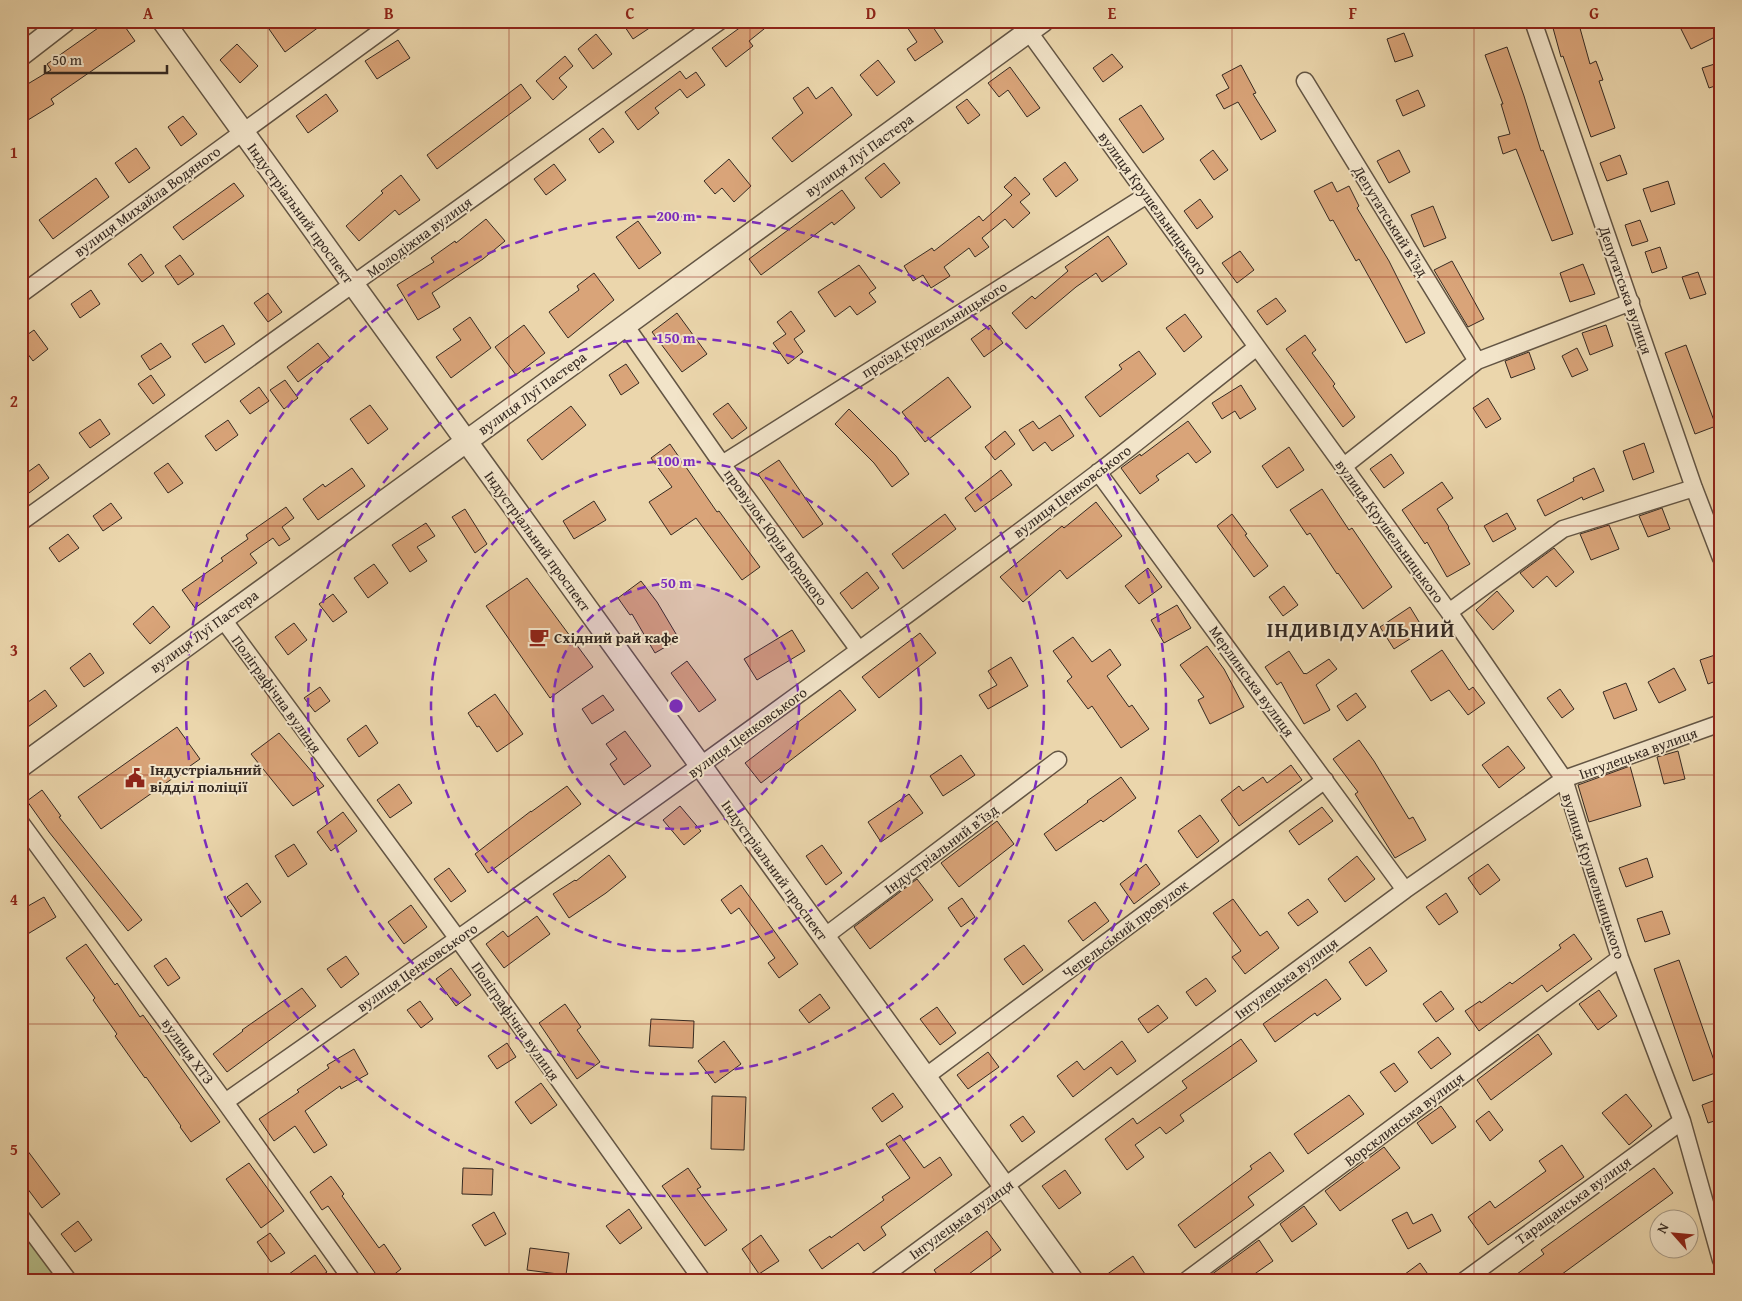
<svg xmlns="http://www.w3.org/2000/svg" width="1742" height="1301" font-family="'Gentium Book Plus',serif">
<style>
.green{fill:#b6be8a;stroke:#767456}
.building{fill:#d9a479;stroke:#362a22}
.lines{fill:none;stroke-linecap:round;stroke-linejoin:round}
.minor-casing{stroke:#635544;stroke-width:19}
.tertiary-casing{stroke:#635544;stroke-width:24}
.minor{stroke:#f2e4c9;stroke-width:16}
.tertiary{stroke:#f2e4c9;stroke-width:21}
.grid{fill:none;stroke:#8f2418;stroke-width:1;stroke-opacity:0.55}
.ring{fill:none;stroke:#7b2cbf;stroke-width:2.5;stroke-dasharray:9 6}
.labels{text-anchor:middle;dominant-baseline:central;stroke-width:4;stroke-linejoin:round;paint-order:stroke}
.street-label{font-size:15px;fill:#362a22;stroke:#f2e4c9}
.poi-label{font-size:15px;font-weight:bold;fill:#362a22;stroke:#f2e4c9;text-anchor:start}
.district-label{font-size:20px;font-weight:bold;letter-spacing:1px;fill:#362a22;stroke:#f2e4c9}
.centre{fill:#7b2cbf;stroke:#f2e4c9;stroke-width:2.5}
.ring-label{font-size:15px;text-anchor:middle;font-weight:bold;fill:#7b2cbf;stroke:#f2e4c9;stroke-width:4;stroke-linejoin:round;paint-order:stroke}
.neatline{fill:none;stroke:#8f2418;stroke-width:2}
.grid-label{font-size:16px;text-anchor:middle;font-weight:bold;fill:#8f2418}
</style>
<rect width="100%" height="100%" fill="#ebd6ac"/>
<filter id="stains"><feTurbulence type="fractalNoise" baseFrequency=".004" numOctaves="4"/><feColorMatrix values="0 0 0 0 .2 0 0 0 0 .09 0 0 0 0 .02 0 0 0 .5 -.17"/></filter>
<radialGradient id="worn" r=".72"><stop offset=".6" stop-color="#630" stop-opacity="0"/><stop offset="1" stop-color="#630" stop-opacity=".3"/></radialGradient>
<path class="green" d="M30,1237l31,43h-40v-36z"/>
<path class="building" d="M108,21h13l14,20 -84,58 3,5 -26,16 -7,-10v-22l30,-18 -4,-6z
M280,21h47l-42,31 -16,-23z
M621,21h39l-27,18z
M749,21h25l-25,20 4,5 -27,21 -14,-19z
M903,21h26l14,21 -28,19 -8,-12 10,-7z
M1574,21h4l12,43 6,-3 7,19 -4,1 16,47 -24,9 -28,-81 -2,1 -8,-29z
M1692,21h29v13l-30,15 -11,-22z
M1404,33l9,23 -18,6 -8,-23z
M596,34l16,20 -19,15 -15,-20z
M398,40l12,18 -33,21 -12,-18z
M237,44l21,22 -18,17 -20,-23z
M1507,47l17,49 17,55 2,-1 30,84 -21,7 -36,-92 -13,5 -5,-17 12,-3 -9,-30h2l-18,-49z
M1112,54l11,13 -20,15 -10,-14z
M565,56l8,10 -14,12 8,9 -14,13 -17,-19z
M878,60l17,22 -18,14 -17,-21z
M1721,62v22l-12,4 -7,-20z
M1241,65l15,28 -3,1 23,37 -15,9 -23,-38 -14,7 -8,-14 13,-7 -7,-13z
M1010,67l30,41 -13,9 -19,-27 -9,7 -11,-14z
M680,71l6,8 10,-7 9,13 -18,13 -7,-9 -25,19 4,5 -21,17 -13,-18z
M521,84l10,14 -94,71 -10,-14z
M808,87l8,12 16,-12 20,28 -60,47 -20,-24 31,-25 -10,-15z
M1418,90l7,16 -22,10 -7,-16z
M326,94l12,17 -30,22 -12,-17z
M967,99l13,16 -12,9 -12,-17z
M1141,105l23,34 -21,14 -24,-34z
M183,116l14,18 -16,12 -13,-19z
M603,128l11,14 -15,11 -10,-14z
M136,148l14,20 -21,15 -14,-20z
M1213,150l15,20 -14,10 -14,-20z
M1399,150l11,22 -21,11 -12,-22z
M1620,155l7,19 -20,7 -7,-18z
M729,159l22,27 -17,16 -12,-14 -7,6 -11,-13z
M1065,162l13,18 -22,17 -13,-18z
M884,163l16,20 -19,15 -16,-20z
M554,164l12,16 -20,15 -12,-16z
M401,175l19,25 -21,15 -4,-5 -36,31 -13,-15 37,-33 -2,-2z
M1015,177l15,17 -10,8 10,11 -17,15 -8,-9 -23,19 7,9 -14,10 -6,-9 -25,19 6,9 -19,12 -8,-13 -10,6 -9,-15 28,-18 2,3 45,-35 4,5 29,-26 -8,-8z
M96,178l13,19 -56,42 -14,-19z
M1668,181l7,23 -24,8 -8,-23z
M1332,182l5,10 12,-6 10,20 -2,2 32,53 36,72 -19,10 -47,-84 -3,2 -23,-41 -3,1 -16,-30z
M234,183l10,13 -61,44 -10,-13z
M842,190l13,18 -21,17 -2,-3 -71,53 -12,-16z
M1200,199l13,18 -16,12 -13,-18z
M1433,206l13,32 -22,9 -13,-32z
M486,219l19,22 -22,18 -51,34 8,14 -22,13 -21,-35 37,-23 -3,-4 24,-17 1,2z
M1640,220l8,21 -16,5 -7,-21z
M638,221l23,32 -22,16 -23,-32z
M1108,236l19,28 -25,18 -6,-9 -20,14 -50,42 -14,-16 20,-17 3,3 33,-28 -3,-4z
M1660,247l7,21 -15,5 -7,-21z
M1240,251l14,19 -17,13 -15,-20z
M141,254l13,19 -12,9 -14,-18z
M180,255l14,19 -16,11 -13,-19z
M1452,261l32,58 -16,8 -34,-57z
M1583,264l12,30 -25,8 -10,-29z
M859,265l17,23 -7,5 7,9 -19,13 -7,-9 -15,11 -17,-25z
M1698,272l8,22 -16,5 -8,-22z
M594,273l20,27 -46,38 -19,-26 30,-22 -2,-4z
M91,290l9,14 -20,14 -9,-14z
M268,293l14,19 -14,10 -14,-19z
M1276,298l10,13 -19,14 -10,-14z
M791,311l14,20 -11,8 9,13 -15,12 -15,-21 13,-9 -9,-12z
M677,313l30,41 -25,18 -30,-40z
M1185,314l17,23 -18,15 -18,-24z
M470,317l21,31 -40,30 -15,-21 25,-17 -8,-11z
M223,325l12,19 -30,19 -13,-19z
M524,325l21,28 -29,22 -21,-28z
M990,325l13,18 -19,14 -13,-18z
M1606,325l7,21 -23,9 -8,-22z
M34,330l14,19 -15,12 -12,-16v-6z
M1305,335l11,15 -4,3 23,31 -2,2 22,31 -12,10 -57,-78z
M161,343l10,14 -21,13 -9,-14z
M318,343l12,15 -32,24 -11,-15z
M1686,345l30,81 -21,8 -30,-81z
M1577,348l11,22 -16,7 -10,-21z
M1139,351l17,23 -56,43 -15,-20 37,-28 -3,-4z
M1529,352l6,17 -24,9 -6,-17z
M626,364l13,19 -18,12 -12,-20z
M151,375l14,20 -12,9 -15,-20z
M948,377l23,30 -46,35 -23,-30z
M285,380l13,18 -14,11 -14,-19z
M1241,385l15,24 -16,10 -5,-8 -13,8 -10,-16z
M259,387l10,14 -19,13 -10,-13z
M1488,398l13,21 -15,9 -13,-20z
M728,403l19,25 -15,11 -19,-25z
M370,405l18,24 -20,15 -18,-25z
M571,406l15,19 -44,35 -15,-20z
M849,409l47,47 13,18 -17,13 -18,-24 -39,-39z
M1060,415l14,21 -22,15 -7,-9 -12,9 -14,-21 14,-9 6,8z
M100,419l10,15 -20,14 -11,-15z
M228,420l10,15 -22,16 -11,-15z
M1188,421l23,31 -15,11 -8,-10 -32,23 3,4 -19,14 -19,-26 19,-14 1,2z
M1005,431l10,13 -20,16 -10,-13z
M1644,443l10,29 -21,8 -10,-29z
M670,444l47,68 2,-1 41,56 -18,13 -46,-62 -25,17 -22,-33 23,-15 -21,-29z
M1289,447l15,23 -27,18 -15,-22z
M1391,454l13,19 -20,15 -14,-19z
M779,460l44,64 -20,14 -45,-64z
M168,463l15,20 -15,10 -14,-20z
M39,464l10,14 -20,15 -8,-11v-5z
M352,468l13,18 -47,34 -15,-21 20,-15 2,3z
M1594,468l10,23 -21,9 -1,-3 -37,19 -8,-16 37,-19 -1,-3z
M1001,470l11,15 -37,27 -10,-14z
M1442,482l11,16 -16,11 12,18 -1,1 22,36 -23,13 -20,-35 -2,2 -23,-34z
M1322,489l27,41 3,-2 40,59 -29,22 -25,-36 -1,1 -27,-41 -3,2 -17,-25z
M594,501l12,19 -32,19 -11,-18z
M1096,502l26,34 -55,43 -7,-9 -37,32 -23,-25 62,-51 2,2z
M111,503l11,15 -19,13 -10,-15z
M286,507l8,11 -12,9 8,12 -11,7 -6,-8 -23,16 7,9 -62,45 -13,-18 41,-29 -2,-3 27,-19 -2,-4z
M1662,508l8,21 -22,8 -9,-21z
M465,509l22,35 -12,9 -23,-36z
M1507,513l9,16 -23,13 -9,-16z
M945,514l11,15 -53,40 -11,-15z
M1232,514l15,20 -2,1 23,31 -14,11 -37,-51z
M426,523l9,13 -18,11 10,14 -17,11 -18,-27z
M1609,525l10,24 -28,11 -11,-26z
M68,534l11,14 -20,14 -10,-14z
M1554,548l20,24 -18,15 -9,-11 -14,12 -13,-15z
M374,564l14,19 -20,15 -14,-20z
M1148,568l14,19 -23,17 -14,-18z
M867,572l12,16 -27,21 -12,-16z
M527,578l66,89 -43,31 -64,-92z
M641,581l16,21 22,37 -24,14 -23,-39 -2,1 -12,-17z
M1284,586l14,19 -15,11 -14,-19z
M1497,591l17,20 -21,19 -17,-20z
M333,594l14,18 -14,10 -14,-18z
M1177,605l14,23 -27,15 -13,-23z
M153,606l17,21 -20,17 -17,-20z
M1410,607l14,23 -30,19 -14,-22z
M294,623l13,17 -19,15 -13,-18z
M792,630l13,21 -48,29 -13,-21z
M920,633l16,20 -57,45 -17,-21z
M1073,637l19,25 18,-13 11,16 -14,11 22,31 3,-2 17,24 -28,19 -29,-42 -4,3 -21,-28 5,-4 -19,-26z
M1207,646l17,23 20,38 -34,17 -12,-24 6,-3 -24,-32z
M1442,650l27,40 4,-3 12,16 -17,12 -19,-25 -18,11 -20,-30z
M1289,651l15,23 1,-1 1,1 23,-15 8,10 -21,16 14,25 -26,14 -23,-42 -4,3 -12,-18z
M90,653l14,20 -20,14 -14,-19z
M1721,653v26l-13,5 -8,-24z
M1011,657l17,29 -40,23 -9,-14 18,-10 -9,-14z
M687,661l29,39 -17,12 -28,-39z
M1674,668l12,22 -27,13 -11,-21z
M1626,683l11,27 -23,9 -11,-27z
M320,687l10,14 -15,11 -11,-14z
M1560,689l14,20 -12,9 -15,-20z
M45,690l12,16 -36,26v-25z
M840,690l16,20 -95,73 -16,-20z
M1356,693l10,14 -19,14 -10,-15z
M495,694l28,40 -26,18 -18,-26 -2,1 -9,-14z
M603,695l11,15 -22,14 -10,-15z
M366,725l12,18 -19,14 -12,-18z
M177,727l23,32 -99,70 -23,-32z
M625,731l26,35 -27,19 -14,-21 7,-5 -11,-15z
M279,733l45,53 -31,20 -42,-52z
M1359,740l15,21 35,58 4,-2 13,23 -31,18 -40,-64 3,-2 -25,-33z
M1508,746l17,22 -26,20 -17,-23z
M1678,751l7,28 -21,5 -7,-27z
M961,755l14,20 -32,21 -13,-20z
M1291,765l11,15 -63,46 -18,-26 18,-14 4,5 20,-14 4,6z
M1630,766l11,40 -52,16 -11,-37z
M1121,777l15,21 -33,24 -2,-2 -45,31 -12,-17 44,-32 -1,-1z
M399,784l13,19 -22,15 -13,-18z
M567,786l14,18 -93,69 -13,-19 56,-43v1z
M42,790l19,26 -2,1 83,103 -14,11 -79,-99 -22,-31z
M909,794l14,19 -42,29 -13,-20z
M680,806l21,25 -17,14 -21,-25z
M1322,807l11,14 -34,24 -10,-14z
M343,812l14,19 -26,20 -14,-19z
M1200,815l19,26 -22,17 -19,-27z
M997,821l17,23 -55,43 -18,-24z
M294,844l13,20 -19,13 -13,-21z
M822,845l20,28 -16,12 -20,-29z
M609,855l17,22 -20,16 -37,25 -16,-24 22,-14 1,1z
M1357,856l18,23 -30,23 -17,-23z
M1647,858l6,19 -27,10 -7,-19z
M1146,864l14,20 -26,20 -14,-20z
M1488,864l12,16 -20,15 -12,-17z
M449,868l17,23 -15,11 -17,-23z
M917,879l16,21 -63,49 -16,-22z
M247,883l14,19 -20,15 -14,-20z
M741,885l57,79 -19,14 -11,-15 7,-5 -36,-50 -8,6 -10,-14z
M1446,893l12,19 -19,13 -13,-18z
M44,897l12,20 -35,21v-28z
M962,898l13,19 -14,10 -13,-19z
M1233,899l27,37 7,-5 12,17 -34,26 -13,-17 9,-6 -28,-38z
M1308,899l10,13 -20,14 -10,-13z
M1095,902l14,19 -26,20 -15,-20z
M411,905l16,22 -23,17 -16,-22z
M1662,911l8,23 -25,8 -8,-23z
M537,916l13,18 -46,34 -18,-24 17,-13 5,6z
M1574,934l18,25 -45,33 -5,-7 -63,46 -14,-20 15,-10 1,2 29,-21 2,2 49,-36 -2,-3z
M86,944l29,41 2,-2 23,34 3,-2 77,107 -29,20 -11,-15 1,-1 -35,-49 -1,1 -30,-42 2,-2 -24,-34 2,-2 -29,-40z
M1024,945l19,25 -20,15 -19,-26z
M1370,947l17,24 -21,15 -17,-24z
M346,956l13,18 -18,14 -14,-19z
M166,958l14,20 -12,8 -14,-20z
M1679,960l39,112 -25,9 -39,-112z
M451,968l20,27 -15,11 -20,-27z
M1206,978l10,13 -20,15 -10,-14z
M1326,979l15,20 -24,17 -2,-3 -40,29 -12,-18z
M302,988l14,18 -89,66 -14,-18 30,-23 -1,-1z
M1599,990l18,26 -19,14 -19,-26z
M1441,991l13,18 -18,13 -13,-18z
M820,994l10,14 -21,15 -10,-13z
M420,1001l13,18 -12,9 -14,-18z
M565,1004l16,23 -4,3 23,32 -23,17 -38,-56z
M1158,1005l10,13 -20,15 -10,-14z
M937,1007l19,26 -16,12 -20,-26z
M651,1019l43,2 -1,27 -44,-2z
M1538,1034l14,20 -61,46 -14,-20z
M1438,1037l13,17 -20,15 -13,-17z
M1241,1039l16,22 -77,54 4,6 -18,13 -6,-7 -25,18 9,12 -17,13 -22,-31 28,-21 4,6 50,-36 -5,-7z
M724,1041l17,23 -26,19 -17,-22z
M1122,1041l14,20 -19,14 -6,-8 -38,30 -16,-21 20,-15 7,9z
M507,1043l9,14 -19,12 -9,-13z
M354,1049l14,25 -27,15 -1,-3 -35,25 22,34 -13,8 -19,-27 -21,15 -15,-22 40,-27 -2,-2 32,-22 -2,-3z
M988,1052l11,15 -31,22 -11,-14z
M1394,1063l14,19 -13,10 -15,-20z
M541,1083l16,22 -26,19 -16,-22z
M893,1093l10,14 -21,15 -10,-14z
M1626,1094l26,32 -23,19 -27,-32z
M1349,1095l15,19 -56,40 -14,-20z
M712,1096l34,1 -2,53 -33,-1z
M1721,1098v21l-13,4 -6,-18z
M1441,1106l15,21 -24,17 -15,-21z
M1489,1111l14,19 -13,11 -14,-20z
M1023,1116l12,16 -13,10 -12,-17z
M900,1135l24,33 16,-11 12,18 -71,52 5,8 -22,16 -6,-8 -36,26 -13,-19 21,-14 1,2 53,-38 -2,-3 28,-19 -24,-34z
M21,1142l39,52 -18,14 -21,-28z
M1562,1145l22,32 -96,68 -20,-28 22,-16 5,7 51,-37 -7,-10z
M1384,1147l16,21 -60,43 -15,-20z
M1270,1152l14,19 -36,26 6,8 -59,43 -17,-23 74,-56 -2,-3z
M249,1163l35,48 -23,17 -35,-49z
M463,1168l30,1 -1,26 -30,-1z
M688,1168l13,19 -4,2 30,41 -22,16 -43,-60z
M1654,1168l19,25 -119,87h-45l35,-26 -3,-4z
M1065,1170l16,23 -22,16 -17,-23z
M331,1176l13,18 -2,2 37,52 5,-4 17,25 -14,11h-7l-52,-74 -6,4 -12,-18z
M1304,1206l13,18 -25,18 -12,-18z
M629,1209l13,19 -22,16 -14,-18z
M494,1212l12,22 -21,12 -13,-21z
M1407,1212l6,12 19,-10 9,17 -33,18 -16,-29z
M78,1221l14,19 -17,12 -14,-18z
M987,1231l14,19 -40,30h-20l-7,-10z
M270,1233l15,20 -14,9 -14,-20z
M761,1235l18,26 -20,13 -17,-25z
M1259,1240l14,21 -27,19h-42z
M530,1248l39,5 -3,22 -39,-5z
M315,1255l12,17 -11,8h-35z
M1133,1256l16,24h-50z
M1420,1263l12,17h-35z"/>
<g class="lines">
<defs>
<path id="minor" d="M1021,21l428,591 115,167 56,179 62,163 39,139
M1533,21l161,467 27,70
M1305,81l172,280
M21,294l374,-273
M625,325l97,139 137,186
M722,464l425,-269
M1344,466l133,-105 154,-59
M1098,472l307,418
M21,522l699,-501
M1449,612l114,-83 131,-41
M222,618l236,321 244,341
M21,823l204,279 127,178
M824,937l234,-177
M925,1077l400,-297
M225,1102c294,-205 585,-412 871,-628 54,-41 107,-85 161,-127
M21,1217l47,63
M878,1280l527,-390 159,-111 157,-56
M1187,1280l433,-322
M1465,1280l217,-159"/>
<path id="tertiary" d="M163,21l909,1259
M21,55l44,-34
M21,766l1022,-745"/>
</defs>
<use href="#minor" class="minor-casing"/>
<use href="#tertiary" class="tertiary-casing"/>
<use href="#minor" class="minor"/>
<use href="#tertiary" class="tertiary"/>
</g>
<path class="grid" d="M268,21v1259M509,21v1259M750,21v1259M991,21v1259M1232,21v1259M1474,21v1259M21,277h1700M21,526h1700M21,775h1700M21,1024h1700"/>
<circle cx="676" cy="706" r="123" fill="#7b2cbf" fill-opacity=".12"/>
<g class="ring">
<circle cx="676" cy="706" r="123"/>
<circle cx="676" cy="706" r="245"/>
<circle cx="676" cy="706" r="368"/>
<circle cx="676" cy="706" r="490"/>
</g>
<defs>
<symbol id="cafe-bare" viewBox="-9 -9 18 18"><path d="M-5.5-4.5H6V0H3Q3 3.5 0 3.5H-2.5Q-5.5 3.5-5.5 0ZM3-3.2v2h1.7v-2ZM-6 4.5H4V6H-6Z" fill="#8f2418" stroke="#f2e4c9" stroke-width="2.5" paint-order="stroke"/></symbol>
<symbol id="civic-bare" viewBox="-9 -9 18 18"><path d="M-.6-6.5H3V-4.5H.6V-3L4-1V1h2V6H-6V1h2V-1L-.6-3ZM-1.2 2.5V6h2.4V2.5Z" fill="#8f2418" stroke="#f2e4c9" stroke-width="2.5" paint-order="stroke"/></symbol>
</defs>
<g fill-rule="evenodd">
<use href="#cafe-bare" x="525" y="623" width="28" height="28"/>
<use href="#civic-bare" x="121" y="764" width="28" height="28"/>
</g>
<g class="labels">
<g class="street-label">
<text transform="translate(859 155) rotate(-36)">вулиця Луї Пастера</text>
<text transform="translate(147 201) rotate(-36)">вулиця Михайла Водяного</text>
<text transform="translate(1153 203) rotate(54)">вулиця Крушельницького</text>
<text transform="translate(301 213) rotate(54)">Індустріальний проспект</text>
<text transform="translate(1391 221) rotate(58)">Депутатський в’їзд</text>
<text transform="translate(419 237) rotate(-36)">Молодіжна вулиця</text>
<text transform="translate(1626 290) rotate(71)">Депутатська вулиця</text>
<text transform="translate(934 329) rotate(-32)">проїзд Крушельницького</text>
<text transform="translate(532 393) rotate(-36)">вулиця Луї Пастера</text>
<text transform="translate(1072 491) rotate(-37)">вулиця Ценковського</text>
<text transform="translate(1390 531) rotate(54)">вулиця Крушельницького</text>
<text transform="translate(776 537) rotate(54)">провулок Юрія Вороного</text>
<text transform="translate(538 541) rotate(54)">Індустріальний проспект</text>
<text transform="translate(204 631) rotate(-36)">вулиця Луї Пастера</text>
<text transform="translate(1252 681) rotate(54)">Мерлинська вулиця</text>
<text transform="translate(277 694) rotate(54)">Поліграфічна вулиця</text>
<text transform="translate(747 732) rotate(-36)">вулиця Ценковського</text>
<text transform="translate(1638 753) rotate(-20)">Інгулецька вулиця</text>
<text transform="translate(941 849) rotate(-37)">Індустріальний в’їзд</text>
<text transform="translate(775 870) rotate(54)">Індустріальний проспект</text>
<text transform="translate(1594 876) rotate(72)">вулиця Крушельницького</text>
<text transform="translate(1125 929) rotate(-37)">Чепельський провулок</text>
<text transform="translate(417 967) rotate(-35)">вулиця Ценковського</text>
<text transform="translate(1286 978) rotate(-37)">Інгулецька вулиця</text>
<text transform="translate(516 1021) rotate(55)">Поліграфічна вулиця</text>
<text transform="translate(188 1051) rotate(54)">вулиця ХТЗ</text>
<text transform="translate(1404 1119) rotate(-37)">Ворсклинська вулиця</text>
<text transform="translate(1573 1200) rotate(-36)">Таращанська вулиця</text>
<text transform="translate(961 1219) rotate(-36)">Інгулецька вулиця</text>
</g>
<g class="poi-label">
<text x="554" y="637">Східний рай кафе</text>
<text x="150" y="769">Індустріальний<tspan x="150" dy="17">відділ поліції</tspan></text>
</g>
<g class="district-label">
<text x="1361" y="629">ІНДИВІДУАЛЬНИЙ</text>
</g>
</g>
<circle cx="676" cy="706" r="8" class="centre"/>
<g class="ring-label">
<text x="676" y="221">200 m</text>
<text x="676" y="343">150 m</text>
<text x="676" y="466">100 m</text>
<text x="676" y="588">50 m</text>
</g>
<rect width="1742" height="1301" fill="none" stroke="#ebd6ac" stroke-width="55"/>
<g transform="translate(1674 1234) rotate(297)"><circle r="24" fill="#f2e4c9" stroke="#a79a86"/>
<path d="M0-4L9 19L0 12L-9 19Z" fill="#8f2418"/>
<text y="-8" font-size="14" font-weight="bold" text-anchor="middle" fill="#362a22">N</text>
</g>
<path d="M45 65v8h122v-8" fill="none" stroke="#362a22" stroke-width="2.5"/>
<text x="52" y="65" font-size="15" fill="#362a22" stroke="#f2e4c9" stroke-width="4" paint-order="stroke">50 m</text>
<rect x="28" y="28" width="1686" height="1246" class="neatline"/>
<g class="grid-label">
<text x="148" y="19">A</text>
<text x="389" y="19">B</text>
<text x="630" y="19">C</text>
<text x="871" y="19">D</text>
<text x="1112" y="19">E</text>
<text x="1353" y="19">F</text>
<text x="1594" y="19">G</text>
<text x="14" y="158">1</text>
<text x="14" y="407">2</text>
<text x="14" y="656">3</text>
<text x="14" y="905">4</text>
<text x="14" y="1155">5</text>
</g>
<rect width="100%" height="100%" filter="url(#stains)"/>
<rect width="100%" height="100%" fill="url(#worn)"/>
</svg>
